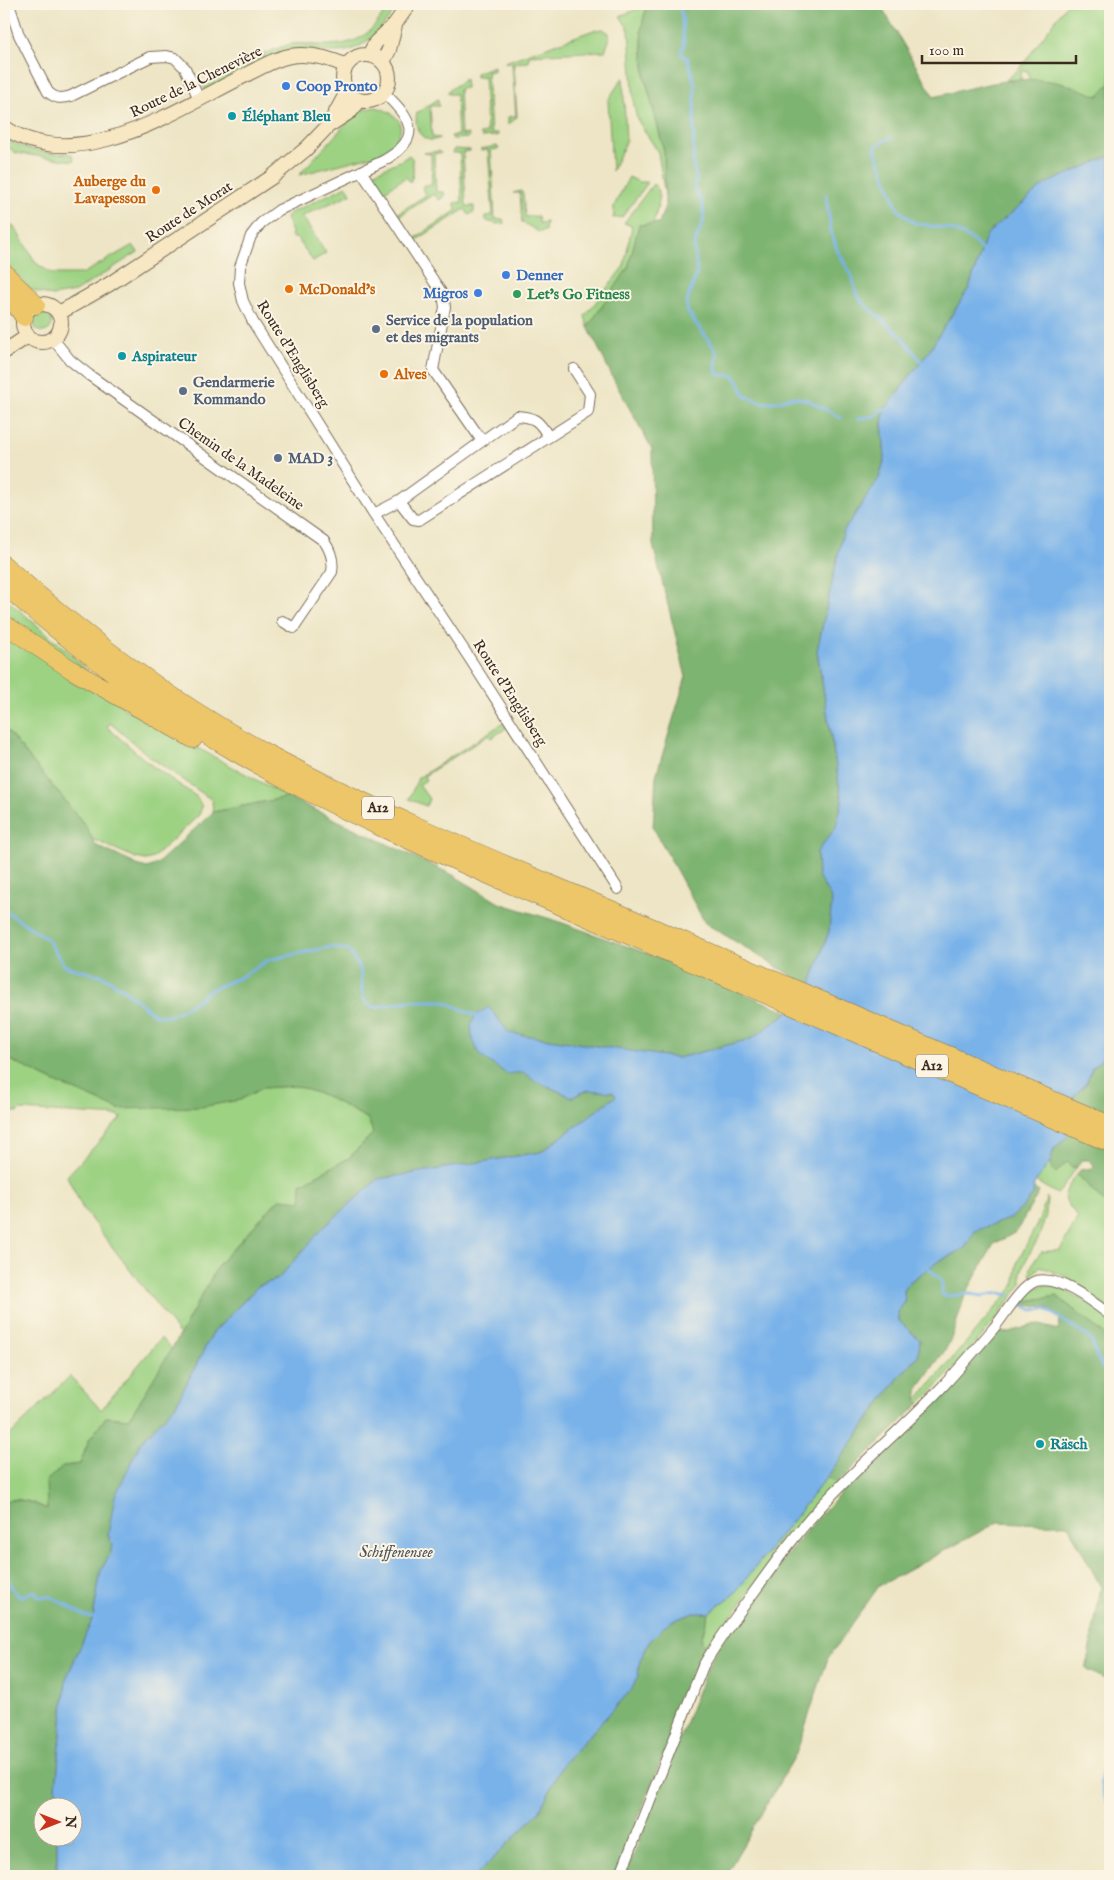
<svg xmlns="http://www.w3.org/2000/svg" width="1114" height="1880" font-family="'IM FELL English',serif">
<style>
.green{fill:#9dd283;stroke:#6c7e50}
.forest{fill:#7eb471;stroke:#5c6f48}
.water{fill:#79b2e9;stroke:#5a6e84}
.lines{fill:none;stroke-linecap:round;stroke-linejoin:round}
.stream{stroke:#79b2e9;stroke-width:3}
.street-casing{stroke:#796b58;stroke-width:12}
.secondary-casing{stroke:#796b58;stroke-width:16}
.highway-casing{stroke:#796b58;stroke-width:19}
.street{stroke:#fff;stroke-width:10}
.secondary{stroke:#f7e8c3;stroke-width:14}
.highway{stroke:#ecc669;stroke-width:18}
.shop-dot{fill:#3f7fe0;stroke:#fcf5e5;stroke-width:2}
.culture-dot{fill:#0f9aa8;stroke:#fcf5e5;stroke-width:2}
.food-dot{fill:#e8710a;stroke:#fcf5e5;stroke-width:2}
.leisure-dot{fill:#2e9e5b;stroke:#fcf5e5;stroke-width:2}
.service-dot{fill:#5c6f8a;stroke:#fcf5e5;stroke-width:2}
.labels{text-anchor:middle;dominant-baseline:central;stroke-width:4;stroke-linejoin:round;paint-order:stroke}
.shield{fill:#fcf5e5;stroke:#75675a;stroke-width:1}
.shield-label{font-size:14px;font-weight:bold;fill:#3b2a1e}
.street-label{font-size:15px;fill:#3b2a1e;stroke:#fcf5e5}
.shop-label{font-size:15px;font-weight:bold;fill:#366cbe;stroke:#fcf5e5;text-anchor:start}
.culture-label{font-size:15px;font-weight:bold;fill:#0d838f;stroke:#fcf5e5;text-anchor:start}
.food-label{font-size:15px;font-weight:bold;fill:#c56008;stroke:#fcf5e5;text-anchor:start}
.leisure-label{font-size:15px;font-weight:bold;fill:#27864d;stroke:#fcf5e5;text-anchor:start}
.service-label{font-size:15px;font-weight:bold;fill:#4e5e75;stroke:#fcf5e5;text-anchor:start}
.water-label{font-size:16px;font-style:italic;fill:#4e535b;stroke:#fcf5e5}
</style>
<rect width="100%" height="100%" fill="#fcf5e5"/>
<filter id="ink" filterUnits="userSpaceOnUse"><feTurbulence type="fractalNoise" baseFrequency=".02" numOctaves="2"/><feDisplacementMap in="SourceGraphic" scale="10" xChannelSelector="R" yChannelSelector="G"/><feConvolveMatrix kernelMatrix="1 2 1 2 8 2 1 2 1" color-interpolation-filters="sRGB"/></filter>
<filter id="wash" filterUnits="userSpaceOnUse"><feTurbulence type="fractalNoise" baseFrequency=".0096" numOctaves="4" result="noise"/><feDisplacementMap in="SourceGraphic" scale="20" xChannelSelector="R" yChannelSelector="G"/><feGaussianBlur stdDeviation="1.12" result="paint"/><feColorMatrix in="noise" values="0 0 0 0 0 0 0 0 0 0 0 0 0 0 0 0 0 1.4 0 .05"/><feComposite in="paint" operator="in"/></filter>
<g filter="url(#wash)">
<rect width="100%" height="100%" fill="#ede5c5"/>
<path class="green" d="M390,4h10c-18,23 -34,49 -67,48 -13,0 -25,-4 -39,-3l-85,40 -6,-1c5,-12 70,-39 85,-43 8,-3 18,-1 27,0 41,1 53,-6 75,-41z
M1067,4h43v79l-12,13c-24,-8 -44,-15 -69,-16l-1,-9h-7v9h-15l15,-13z
M647,5l-6,25 4,47 19,74 1,45 -7,-44 -21,-33 -3,-14 -5,-75 -9,-14z
M603,29l6,4v8l-4,10 -76,4v7l-15,1 3,54 -9,8v-8l8,-1 -4,-53h-7v-1l89,-32z
M494,66v5l-7,1 4,61h7v1l-1,2 -15,1 -2,-3 7,-1 -3,-57 -8,1v-4z
M623,77l3,65 -14,29 -4,-71z
M465,79l1,9 -7,1 2,46 8,-1v2l-2,2 -14,1 -2,-3 7,-1 -2,-41h-8v-3z
M438,99l1,7h-9l2,31 8,1c-17,8 -27,-9 -23,-25z
M376,107c35,10 29,31 3,47l-80,21 56,-61 10,-5z
M4,138c21,13 44,15 68,16l2,7 -58,-8 -12,-9z
M497,146l2,3 -8,1 4,69h8l1,4 -7,1 -10,-3 -2,-3v-2l8,-1 -5,-65 -7,1v-2z
M454,149l16,1v1l-7,1 3,54h8v6l-5,3 -4,-6 -50,32 4,9 -12,-18 1,-1 6,8 43,-29 -3,-7 8,-1 -2,-49h-8z
M439,151l2,2 -7,1 2,38h8v5l-5,3 -5,-6 -35,22 5,8 -2,1 -12,-18 2,-1 5,8 29,-19 -4,-7 2,-3h8l-1,-31 -8,-1z
M409,155l3,3c1,8 3,16 -2,24l-4,-5 -23,15 4,7h-3c-5,-9 -13,-16 -9,-27l27,-12z
M629,177l10,5h8v2l-25,33 -9,1 1,-4v-8z
M653,184c12,8 3,28 0,40l-14,1 -11,43 -40,59 -3,-11 39,-50 8,-40 -8,-3z
M347,186l4,8 -49,22 24,37 -13,8 -16,-23h-4l-2,-2 1,-4 -6,-14 2,-4z
M521,191l2,2 2,24 13,-1 1,7 7,-1 -1,9 -6,1 -17,-10 -2,-29h-7z
M4,219l11,9 21,35 16,11h30l51,-29 5,7 -63,40 -23,4 -21,-6 -27,-29z
M34 323a9 9 0 1 1 18 0a9 9 0 1 1-18 0Z
M4,597l61,52 59,59 164,89 -75,15 -1,-12 -62,-43 -40,-34 -3,4 44,38 46,32 5,10 -3,8 -46,43 -7,2 -10,-2 -44,-19 -7,-14 -81,-98z
M505,722l2,3 -2,4 -14,9 -2,-3 -65,41 2,4 -7,5 10,14 -3,7 -17,-7 9,-21z
M4,1052l6,8 43,21 65,28 122,-9 22,-12 34,-2 30,10 43,23 4,14 -24,25 -48,26 1,17 -23,-2 -60,65 -39,71 -97,-126 -16,-33 54,-58 -2,-2 -99,-6 -2,2h-8l-6,-15z
M1050,1162l3,8 14,-8 5,5h5c-4,5 -16,25 -20,27l-22,-13z
M1077,1174l33,35v101l-44,-33 -26,-11 -9,10c-3,-9 5,-17 10,-24l19,-2 18,-33c-17,-20 -17,-21 -1,-43z
M1047,1197l-1,18 -7,22 -13,23 -5,12v13l-32,43 -46,52 -24,24 -2,-4 97,-114 4,-25 21,-41z
M1049,1285c23,6 42,20 61,35v19l-53,-43 -37,6c8,-11 15,-16 29,-17z
M161,1338l11,11 -43,70 -23,-2 -17,23 -9,24 -17,2 -16,43c-14,-7 -28,-12 -43,-8v-60l66,-65 31,34z
M827,1477l11,6 -43,49 -82,108 -6,12 -6,-13 8,-26 25,-19z"/>
<path class="forest" d="M647,4h233l54,93c38,-9 76,-22 115,-16 17,2 33,9 49,15l12,-13v73l-65,28 -58,50 -18,54 -42,66 -42,55 -3,14 3,35 -6,20 -36,54 -26,119 25,151 -6,25 -19,26 1,23 14,24 -3,31 -19,56 -105,-64 -52,-96 3,-51 30,-99 -33,-132 -1,-96 -36,-65 -28,-57 40,-59 11,-43 20,-2 6,-17v-10l-1,-45 -19,-74 -4,-47z
M4,727l81,98 10,20 42,20 10,3 10,-4 56,-52 75,-15 165,78 46,28 58,18 103,37 128,54 -37,27 -73,19 -170,-25 -19,-25 34,64 5,2 5,6 39,17 16,-7 25,2 3,4 -75,56 -163,27 -55,49 -45,51 -20,7 -46,48 -37,72 -34,36 -33,92 4,12 -2,9 -9,15 -8,48 -27,61 -10,110 1,18 -15,1v30h15v38h-53v-169l3,-2 -1,-15 -2,-2v-187c15,-4 29,2 43,8l-1,-28 17,-15 17,-2 9,-24 17,-23 23,2 51,-84 39,-71 60,-65 23,2 -1,-17 48,-26 24,-25 -5,-14 -42,-23 -30,-10 -34,2 -22,12 -39,7 -83,2 -65,-28 -43,-21 -6,-8z
M1110,1051v158l-33,-35 3,-4 13,-2 1,-3 -5,-5h-8l-4,7h-5l-5,-5 -11,11 -3,-3 -3,-8 4,-13 13,-12 8,-42 12,-13 5,-14z
M1033,1188l6,4 -23,40 -22,12 -29,51 -12,39 -7,15 -27,37 -2,14 2,4 -81,79 -11,-6 72,-100 19,-21 2,-16 -21,-19 -1,-10 7,-9 -1,-11 5,-9 30,-21 26,-13 9,-17 37,-13 22,-23z
M1057,1296l53,43v343l-24,-13 15,-82 -33,-62 -70,-3 -119,64 -51,72 -32,96 -71,122h-100l81,-205 12,-24 81,-108 39,-43 114,-112 43,-52 16,1 5,-3 21,-6 21,6 2,-10c-14,-22 -23,-8 -40,-18z
M694,1613h15l-8,26 6,13 -8,14 -84,210h-139l63,-64 23,-47 70,-76 6,-13 2,-16 10,-19 19,-19z"/>
<path class="water" d="M1110,156v895l-18,17 -5,14 -12,13 -3,15v19l-5,8 -13,12 -4,13 -16,22 -1,11 -11,13 -11,10 -36,13 -10,17 -26,13 -30,21 -5,9 1,11 -7,9 1,10 21,19 -2,16 -19,21 -72,100 -93,117 -25,19h-15l-25,9 -19,19 -10,19 -2,16 -6,13 -70,76 -23,47 -63,64h-419v-38h15v-30h-15l-1,-19 10,-110 27,-61 8,-48 9,-15 2,-9 -4,-12 7,-38 26,-54 34,-36 37,-72 46,-48 20,-7 45,-51 55,-49 163,-27 75,-56 -3,-4 -25,-2 -16,7 -39,-17c-8,-10 -14,-7 -26,-6l-27,-18 -8,-18 -1,-14 5,-9 13,-8 20,26 169,25 73,-19 37,-27 22,-25 19,-56 3,-31 -14,-24 -1,-24 19,-25 6,-25 -25,-151 26,-119 36,-54 6,-20 -3,-35 3,-14 42,-55 42,-66 18,-54 58,-50z"/>
<g class="lines">
<path class="stream" d="M678,4l4,11 2,31 -2,4v5l6,4 7,26 -2,80 4,15 -3,5 1,6 7,11 2,16 -10,28 3,26 -10,30v9l28,38 2,5 -1,17 4,4h13l5,6 7,15 18,7 16,-2 13,-4 16,3 33,18
M892,137l-15,8 -2,5 23,60 17,13 38,7 18,9 11,11
M826,195l5,36 6,19 15,26 4,17 6,9 40,35 19,24
M858,419c11,-4 15,2 22,-9l5,-1
M4,908l5,5 38,26 17,26 7,3 32,8 20,13 32,26 14,1 17,-8 26,-19 29,-12 27,-17 62,-13 18,3 12,18 3,31 5,6 8,2 33,-6h34l36,16
M929,1268l13,14v12l3,2 26,-2 11,2 18,-3 9,2
M1023,1305l9,5 14,-1 41,27 6,8 4,14 13,22
M4,1571c7,11 5,17 16,26l4,-1 6,-4h5l4,5h13l33,19 8,2
M1110,1754c-2,12 -6,14 -9,23 -3,10 6,22 9,31"/>
</g>
</g>
<g filter="url(#ink)">
<g class="lines">
<defs>
<path id="street" d="M9,4l10,31 29,57c8,7 13,7 23,4l79,-39 17,-1 8,2 10,10 14,31
M384,93c29,27 39,45 -1,68l-104,49 -18,13 -10,13 -11,31 -1,16 4,18 10,21 121,192 94,142 150,233
M361,171l82,124 2,12 -12,63 49,71
M53,339l17,21 19,15 235,166c7,10 10,19 8,31l-38,56 -12,-7
M399,501l14,18 6,1 169,-108 2,-18 -16,-25
M374,514l25,-13 118,-85c18,1 22,5 31,20
M620,1876l83,-210c15,-26 33,-50 51,-74 23,-32 46,-64 73,-92 38,-40 79,-75 116,-114 18,-19 34,-38 50,-57 11,-13 28,-43 43,-48 23,-6 57,21 74,34"/>
<path id="secondary" d="M343 78a23 23 0 1 1 46 0a23 23 0 1 1-46 0Z
M369,55l7,-13 19,-18 14,-20
M383,62l6,-12 6,-25
M329,125l18,-33
M4,127c71,50 169,-15 234,-48 16,-8 35,-20 52,-23 19,-3 39,2 56,10
M23 323a19 19 0 1 1 38 0a19 19 0 1 1-38 0Z
M59,313l49,-28 164,-108 34,-28 22,-23 23,-15 8,-10
M4,352l24,-16"/>
<path id="highway" d="M4,272c10,13 22,21 32,33
M4,288l20,29
M4,565c84,75 175,142 275,195 111,58 228,105 342,154 163,70 326,141 489,211
M4,585c72,64 150,120 233,168 117,68 244,118 368,172 168,73 337,145 505,218
M4,624l68,46 121,69"/>
</defs>
<use href="#street" class="street-casing"/>
<use href="#secondary" class="secondary-casing"/>
<use href="#highway" class="highway-casing"/>
<use href="#street" class="street"/>
<use href="#secondary" class="secondary"/>
<use href="#highway" class="highway"/>
</g>
</g>
<g class="shop-dot">
<circle cx="286" cy="86" r="5"/>
<circle cx="506" cy="275" r="5"/>
<circle cx="478" cy="293" r="5"/>
</g>
<g class="culture-dot">
<circle cx="232" cy="116" r="5"/>
<circle cx="122" cy="356" r="5"/>
<circle cx="1040" cy="1444" r="5"/>
</g>
<g class="food-dot">
<circle cx="156" cy="190" r="5"/>
<circle cx="289" cy="289" r="5"/>
<circle cx="384" cy="374" r="5"/>
</g>
<circle class="leisure-dot" cx="517" cy="294" r="5"/>
<g class="service-dot">
<circle cx="376" cy="329" r="5"/>
<circle cx="183" cy="391" r="5"/>
<circle cx="278" cy="458" r="5"/>
</g>
<g class="labels">
<g class="shield">
<rect x="362" y="796.5" width="32" height="23" rx="4"/>
<rect x="916" y="1054.5" width="32" height="23" rx="4"/>
</g>
<g class="shield-label">
<text x="378" y="808">A12</text>
<text x="932" y="1066">A12</text>
</g>
<g class="street-label">
<text transform="translate(196 82) rotate(-26)">Route de la Chenevière</text>
<text transform="translate(189 212) rotate(-33)">Route de Morat</text>
<text transform="translate(293 354) rotate(58)">Route d'Englisberg</text>
<text transform="translate(241 464) rotate(35)">Chemin de la Madeleine</text>
<text transform="translate(510 693) rotate(57)">Route d'Englisberg</text>
</g>
<g class="shop-label">
<text x="296" y="86">Coop Pronto</text>
<text x="516" y="275">Denner</text>
<text x="468" y="293" text-anchor="end">Migros</text>
</g>
<g class="culture-label">
<text x="242" y="116">Éléphant Bleu</text>
<text x="132" y="356">Aspirateur</text>
<text x="1050" y="1444">Räsch</text>
</g>
<g class="food-label">
<text x="146" y="181" text-anchor="end">Auberge du<tspan x="146" dy="17">Lavapesson</tspan></text>
<text x="299" y="289">McDonald's</text>
<text x="394" y="374">Alves</text>
</g>
<g class="leisure-label">
<text x="527" y="294">Let's Go Fitness</text>
</g>
<g class="service-label">
<text x="386" y="320">Service de la population<tspan x="386" dy="17">et des migrants</tspan></text>
<text x="193" y="382">Gendarmerie<tspan x="193" dy="17">Kommando</tspan></text>
<text x="288" y="458">MAD 3</text>
</g>
<g class="water-label">
<text x="396" y="1553">Schiffenensee</text>
</g>
</g>
<rect width="1114" height="1880" fill="none" stroke="#fcf5e5" stroke-width="20"/>
<g transform="translate(58 1822) rotate(90)"><circle r="24" fill="#fcf5e5" stroke="#afa495"/>
<path d="M0-4L9 19L0 12L-9 19Z" fill="#c8321e"/>
<text y="-8" font-size="14" font-weight="bold" text-anchor="middle" fill="#3b2a1e">N</text>
</g>
<path d="M922 55v8h154v-8" fill="none" stroke="#3b2a1e" stroke-width="2.5"/>
<text x="929" y="55" font-size="15" fill="#3b2a1e" stroke="#fcf5e5" stroke-width="4" paint-order="stroke">100 m</text>
</svg>
